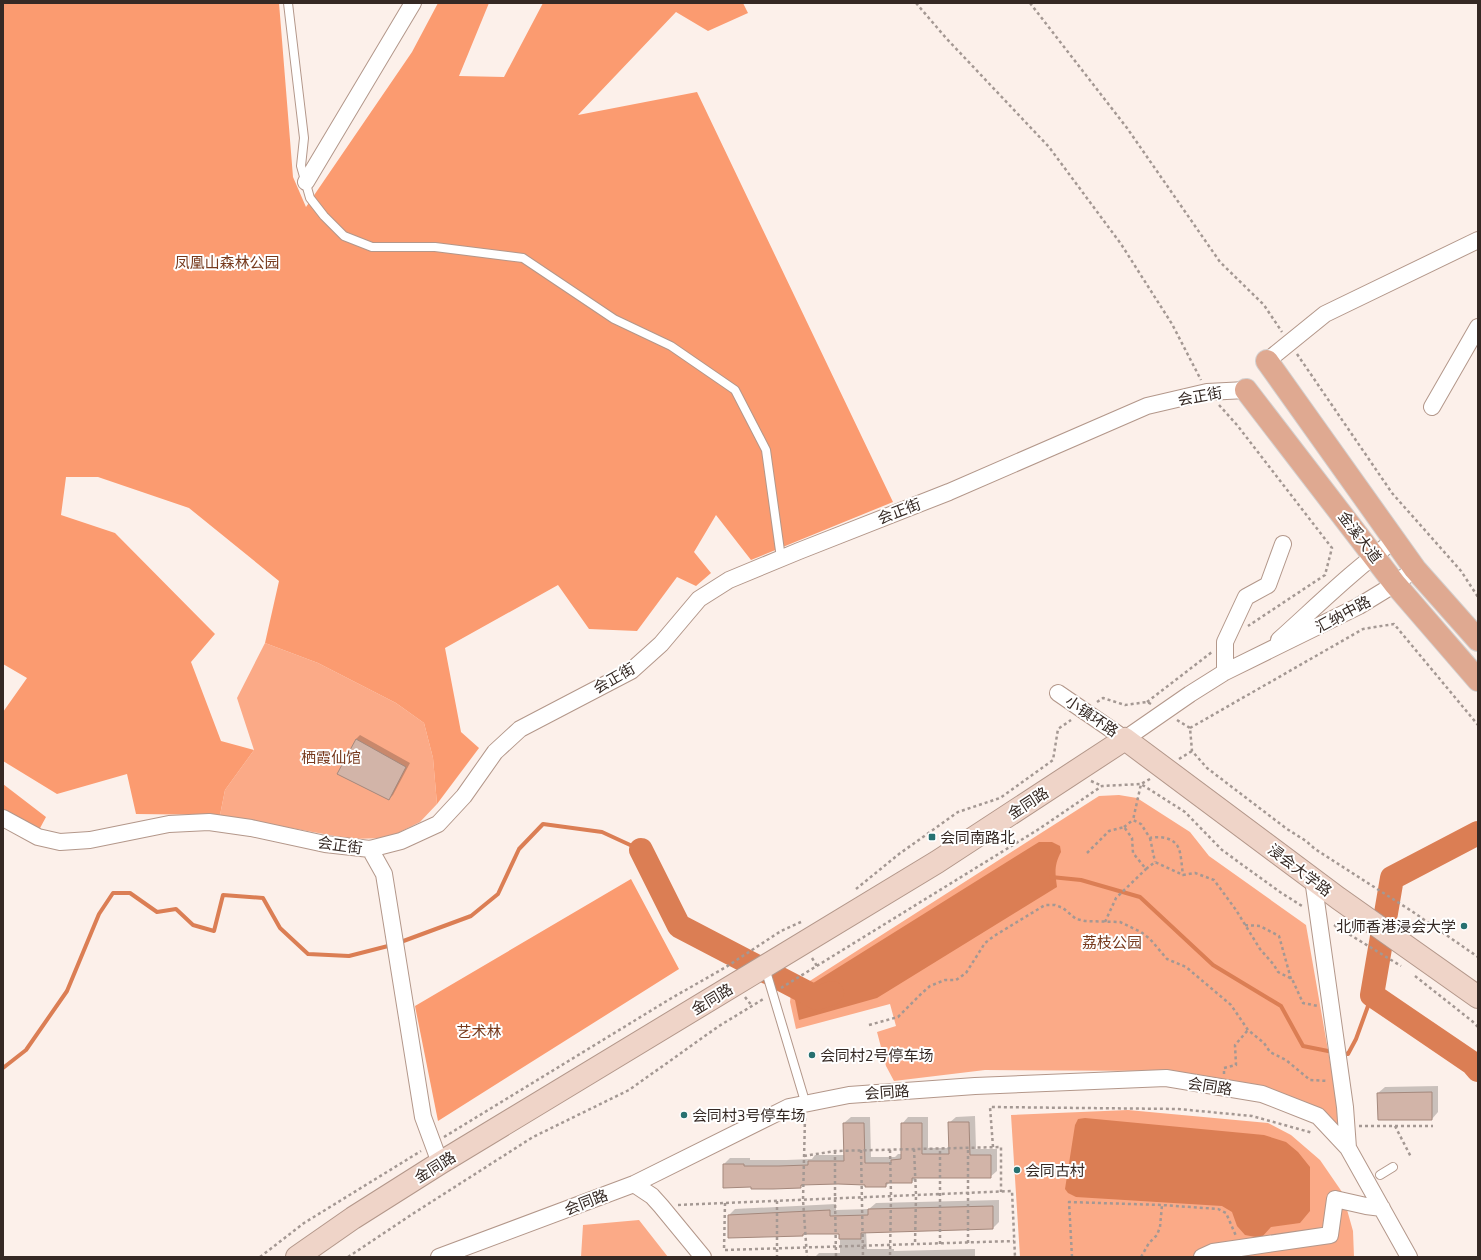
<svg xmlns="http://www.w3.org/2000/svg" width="1481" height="1260" font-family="'Titillium Web','Noto Sans SC',sans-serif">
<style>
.green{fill:#fbaa87}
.forest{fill:#fb9b70}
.water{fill:#db7e54}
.shadow{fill:#0003}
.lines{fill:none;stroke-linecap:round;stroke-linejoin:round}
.stream{stroke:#db7e54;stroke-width:4}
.river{stroke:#db7e54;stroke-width:24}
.building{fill:#d2b4a8;stroke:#a4887c}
.lane-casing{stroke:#b3978a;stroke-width:10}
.street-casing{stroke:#b3978a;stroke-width:18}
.secondary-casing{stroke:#b3978a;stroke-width:24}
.primary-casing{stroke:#d3d0cf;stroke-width:24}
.path{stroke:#a49893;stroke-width:2.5;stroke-dasharray:3 3;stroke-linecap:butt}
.lane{stroke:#fff;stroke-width:8}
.street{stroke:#fff;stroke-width:16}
.secondary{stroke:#efd4c8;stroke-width:22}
.primary{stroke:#dfa991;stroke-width:22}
.poi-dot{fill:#277171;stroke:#fff;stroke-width:1.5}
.labels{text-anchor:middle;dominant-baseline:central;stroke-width:4;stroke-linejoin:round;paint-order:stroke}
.park-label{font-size:15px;fill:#773a1d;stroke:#fff}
.street-label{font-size:15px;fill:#352924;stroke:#fff}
.poi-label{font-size:15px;fill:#352924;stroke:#fff;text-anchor:start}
</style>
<rect width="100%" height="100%" fill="#fcf0ea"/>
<path class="green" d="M265,643l53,20 78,40 28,20 9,35 4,46 -17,18 -32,16 -37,1 -131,-24 5,-25 29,-40 -17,-52z
M1119,795l18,3 53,34 19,24 97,69 36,205 -23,-20 -151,-39 -183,-1 -91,11 -8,-15 -9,-34 19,-6 -6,-22 -94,25 -6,-27 1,-9 308,-197z
M1128,1110l140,13 23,12 29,25 22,32 11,39 1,26h-334l-9,-142z
M639,1220l29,37h-87l2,-32z"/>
<path class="forest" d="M3,3h276l14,174 13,30 106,-155 26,-49h51l-30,73 45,1 39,-74h200l5,10 -40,18 -32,-19 -98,103 119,-23 196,410 -142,58 -35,-45 -22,37 17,21 -15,13 -19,-9 -40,54 -48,-2 -31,-44 -113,63 16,84 18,16 -42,56 -4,-46 -9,-35 -28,-20 -78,-40 -53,-20 14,-62 -90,-73 -91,-31h-32l-5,38 54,18 100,101 -24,28 30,79 33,9 -29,40 -5,25 -84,-1 -9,-40 -70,20 -54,-33v-49l24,-34 -24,-14z
M3,784l43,33 -7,13 -36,-20z
M631,879l48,90 -241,152 -23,-115z"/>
<path class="water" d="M1039,842h13l8,4 1,6c-7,13 -6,21 -4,35l-180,111 -78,22 -5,-25z
M1085,1118l179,17 22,7 12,10 12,15v44l-10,12 -29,4 -10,11 -16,-3 -8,-9 -5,-14 -10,-6 -146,-9 -8,-4 -3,-4 10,-64 3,-6z"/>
<path class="shadow" d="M360,735l50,28 -17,32 -4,4 -33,-60z
M1438,1086v26l-6,7 -54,-26 7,-6z
M975,1116l1,33h21v22l-7,6h-73l-5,5h-22l-4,4 -20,-2h-62l-4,3 -48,-1 -28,-22 6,-6h20v2h36l26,-1 3,-4h30l-1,-32 7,-6h19l1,40h24l3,-3h4v-30l6,-7h20v31h22l-1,-25 7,-6z
M999,1200v22l-6,6 -127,3 1,18h27v2l81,-2v8h-160l4,-4h21v-20h-36l-1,2 -74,-20 6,-6 101,-5v6l33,-1 7,-6z"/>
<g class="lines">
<path class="stream" d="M1051,877l30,3 59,17 73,68 68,41 22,40 30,6
M398,943l73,-27 27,-22 21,-45 24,-25 59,8 39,18
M1342,1053l6,1 8,-15 16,-44
M3,1068l23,-18 41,-59 32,-77 14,-21h17l27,19 19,-3 17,16 21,6 9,-36 40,3 17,30 28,26 41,2 43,-11"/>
<path class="river" d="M1478,833l-86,45 -20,117 100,68 6,7
M641,850l38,76 138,72 15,-5"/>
</g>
<path class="building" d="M356,739l50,28 -17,33 -52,-26z
M1432,1092v28h-54l-1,-27z
M948,1122h21l1,33h21v23h-79v5h-26v4h-21v-2l-27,-1 -37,1v3l-28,1h-22v-2l-28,1v-24h21v2h35l29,-1v-4h36l-1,-38h21l1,40h26v-3l10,-1v-36h21v31h27z
M993,1206v23l-132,4v6h-22v-5h-36v2l-75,2v-23l102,-5v6l38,-1v-6z"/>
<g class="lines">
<defs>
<path id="lane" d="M288,3l16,135 -3,28 9,32 14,18 20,20 28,11h63l88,11 91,61 57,27 64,44 31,60 15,108
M765,968l39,130
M1380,1175l13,-8"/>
<path id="street" d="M306,182l107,-179
M1267,361l58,-47 153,-74
M1432,407l46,-80
M1279,640c38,-34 74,-70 116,-100
M1225,672v-30l21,-45 22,-12 15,-41
M1058,693l67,46 65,-45 35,-22 134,-66 36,-22 20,-15
M3,818l35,19 22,5 30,-2 79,-16 40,-2 42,6 74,16 45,5 31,-8 37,-17 26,-28 31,-44 25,-23 111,-58 30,-27 38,-45 30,-19 70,-29 150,-59 198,-86 60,-14 39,-2
M370,849l14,25 39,243 17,46
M1313,879l32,228 3,41
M634,1184l18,12 9,10 42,51
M439,1257l195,-73 155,-77 60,-12 126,-9 191,-8 96,16 56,22 30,32 61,109
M1202,1257l11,-5 117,-17 5,-36 31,7 16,2"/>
<path id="secondary" d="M297,1257l56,-39 87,-55 497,-301 188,-123 213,159 140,99"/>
<path id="primary" d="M1267,361l148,208 63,71
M1246,390l149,194 83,96"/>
</defs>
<use href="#lane" class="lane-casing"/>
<use href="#street" class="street-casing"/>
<use href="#secondary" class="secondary-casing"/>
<use href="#primary" class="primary-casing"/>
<path class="path" d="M916,3l30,35 103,109 72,97 51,80 29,56
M1030,3l97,125 93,134 44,43 18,27
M1297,354l95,139 69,78 17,26
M1219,405l18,20 95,123 -7,27 -77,51
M1097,702l6,-4 22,7 22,-3 4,2
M1147,702l65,-50
M1177,720l13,8 2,23 15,17 80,61 19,12 9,8 98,63 65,45
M1190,728l173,-99 31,-5 84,101
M1179,759l13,-8
M1150,779l-9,5 -8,36 8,4 9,14c9,-2 23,-1 28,9 3,4 4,22 5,28
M1091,781l11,5
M1124,827l9,-7
M1150,838l5,24
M1087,853l22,-22 15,-4 8,11 1,15 13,16 9,-7 28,13 12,-2 19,7 22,30 24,39 14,16 4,7 14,7 11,24 15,3
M856,889l43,-35 59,-42 42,-14 53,-38 5,-31 13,-9
M1105,922l11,-24 30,-29
M1245,925l15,1 19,10 12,43
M1334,925l67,41
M812,958l5,8
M1415,976l57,45 6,6
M781,988l258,-159 63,-43 39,-2 44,28 37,38 58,42 22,14
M745,997l7,9
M869,1025l29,-8 24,-24 8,-7 15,-6h11l10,-7 19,-30 9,-7 51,-31h10l8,3 13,11 9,2 35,1 21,10 9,7 17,20 19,8 45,38 17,25 16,13 6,9 16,8 24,20 18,1
M1224,1074v-6l12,-3 -1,-20 13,-15
M805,1118l-2,82 4,57
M1359,1126h74
M1395,1126l16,31
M444,1137l226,-138 56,-32 55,-36 20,-9
M993,1147l-3,-40 188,2 74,7 61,17
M914,1149l2,46 -1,49
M861,1150l2,107
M890,1150l1,46 -1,61
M835,1151v48l1,58
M804,1156l31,-5 166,-4v45
M777,1201v56
M725,1203l-1,47 290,-9
M678,1205l334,-14 3,66
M968,1243v-95
M940,1244v-95
M260,1257l44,-34 117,-72
M348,1257l66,-44 119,-76 96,-47 90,-64 46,-28
M1072,1257l-3,-55 93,3 56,4 8,4 10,23
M1141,1257l8,-14 8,-8 3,-8 2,-22"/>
<use href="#lane" class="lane"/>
<use href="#street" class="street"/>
<use href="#secondary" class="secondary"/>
<use href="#primary" class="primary"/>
</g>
<g class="poi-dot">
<rect x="928" y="833" width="8" height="8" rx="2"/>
<circle cx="1464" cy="926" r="4"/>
<circle cx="812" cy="1055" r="4"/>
<circle cx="684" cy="1115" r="4"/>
<circle cx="1017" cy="1170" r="4"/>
</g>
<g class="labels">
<g class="park-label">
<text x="227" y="262">凤凰山森林公园</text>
<text x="331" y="757">栖霞仙馆</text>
<text x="1112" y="942">荔枝公园</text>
<text x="479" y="1031">艺术林</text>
</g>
<g class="street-label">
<text transform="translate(1200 396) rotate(-10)">会正街</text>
<text transform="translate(899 511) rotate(-21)">会正街</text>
<text transform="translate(1360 537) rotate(53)">金溪大道</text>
<text transform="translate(1343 614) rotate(-28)">汇纳中路</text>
<text transform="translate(614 678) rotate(-30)">会正街</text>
<text transform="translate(1092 716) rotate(34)">小镇环路</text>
<text transform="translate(1028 803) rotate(-33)">金同路</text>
<text transform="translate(340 845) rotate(8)">会正街</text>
<text transform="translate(1300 870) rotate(37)">浸会大学路</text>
<text transform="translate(712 999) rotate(-31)">金同路</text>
<text transform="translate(1210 1086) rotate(9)">会同路</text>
<text transform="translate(887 1092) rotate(-4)">会同路</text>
<text transform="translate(435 1167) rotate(-32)">金同路</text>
<text transform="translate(586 1202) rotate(-21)">会同路</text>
</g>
<g class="poi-label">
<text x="940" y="837">会同南路北</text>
<text x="1456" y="926" text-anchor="end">北师香港浸会大学</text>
<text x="820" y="1055">会同村2号停车场</text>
<text x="692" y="1115">会同村3号停车场</text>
<text x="1025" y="1170">会同古村</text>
</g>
</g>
<rect width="1481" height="1260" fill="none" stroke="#352924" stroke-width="8"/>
</svg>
